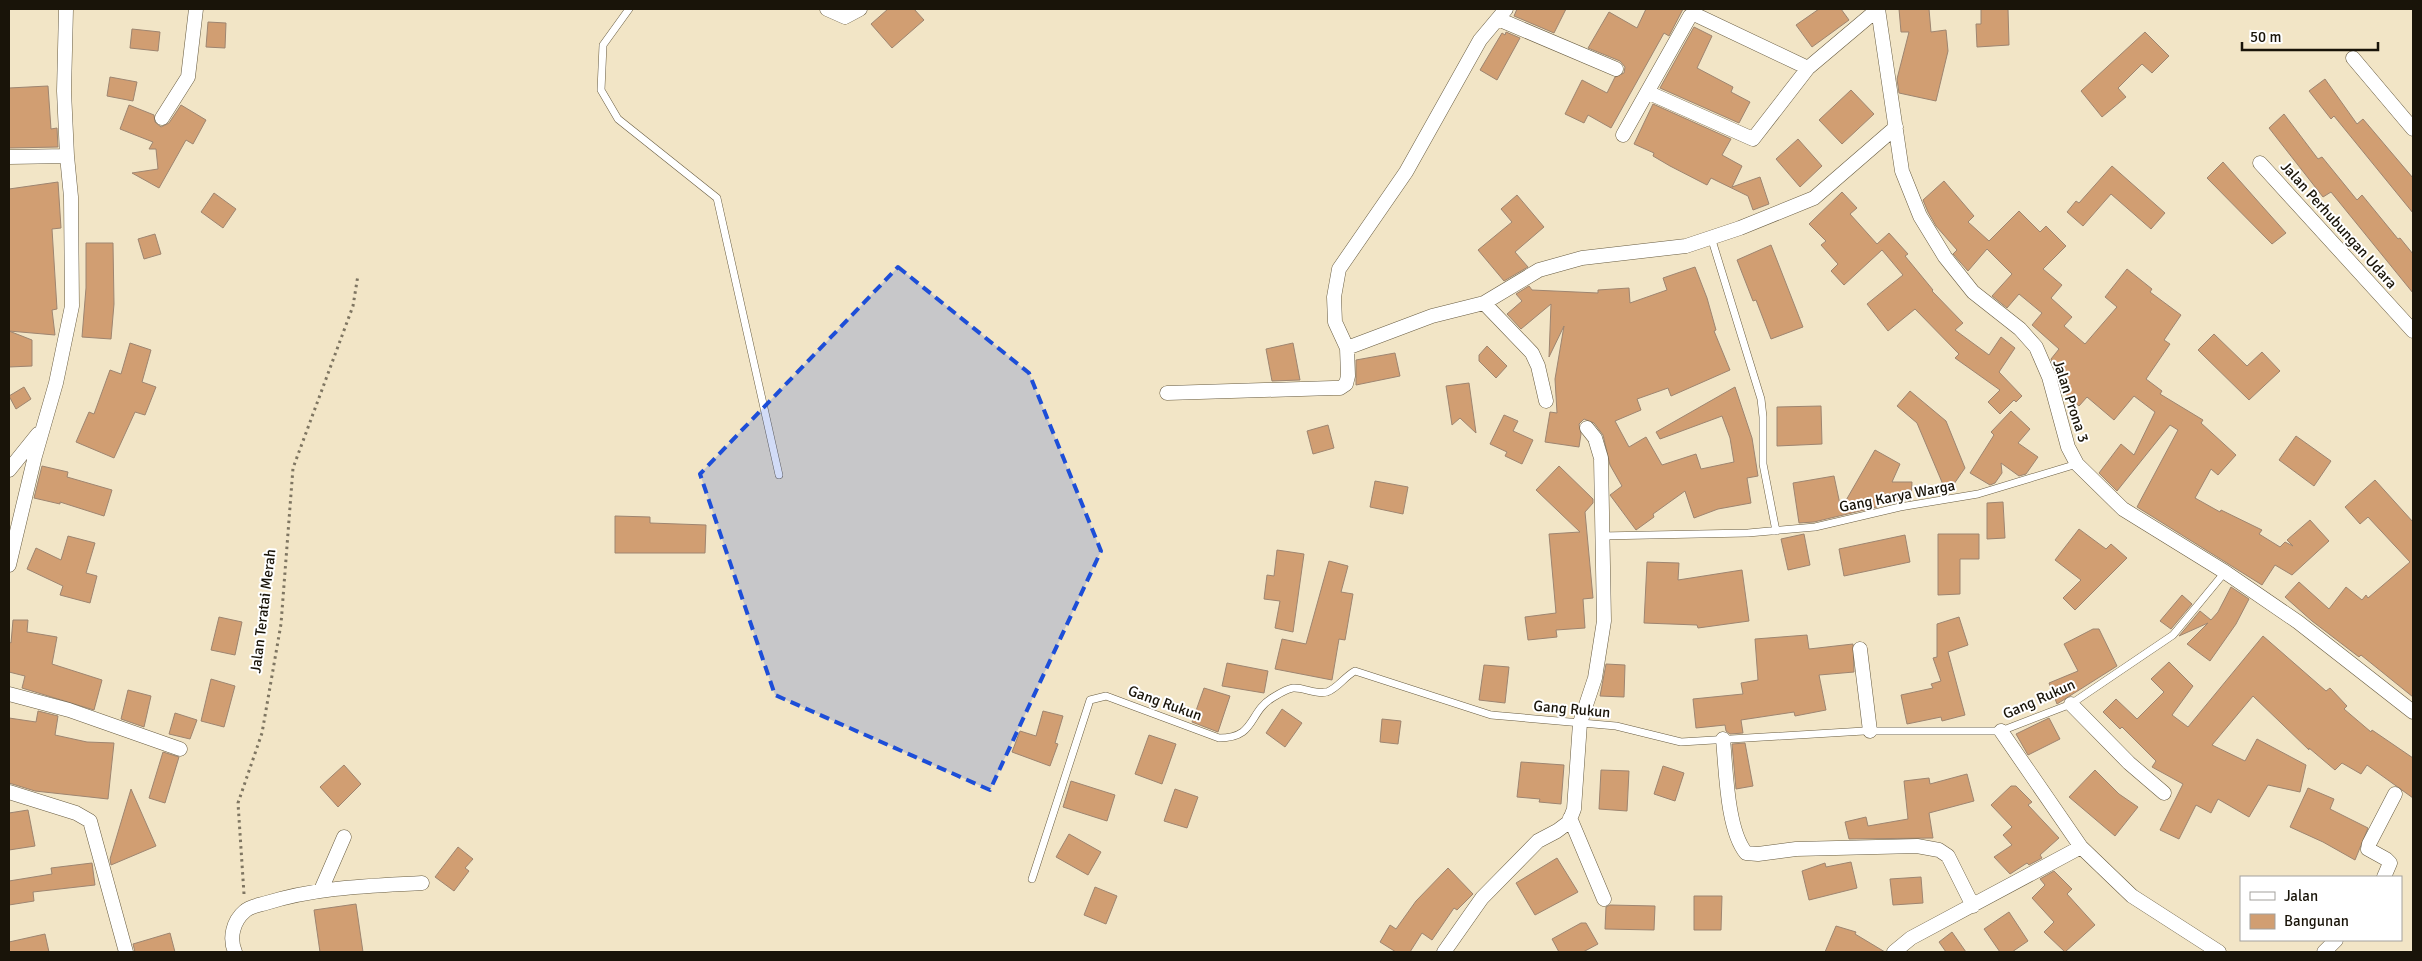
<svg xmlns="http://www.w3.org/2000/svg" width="2422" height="961" font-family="Signika,sans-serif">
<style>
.building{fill:#d19e72;stroke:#9e8570}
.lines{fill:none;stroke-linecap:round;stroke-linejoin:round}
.service-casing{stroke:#685c41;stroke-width:8}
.minor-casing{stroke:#685c41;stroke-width:15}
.path{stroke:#7e7561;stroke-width:3;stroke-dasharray:2.5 4;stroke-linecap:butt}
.service{stroke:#fff;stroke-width:7}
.minor{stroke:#fff;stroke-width:14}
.marked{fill:#1d4ed8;fill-opacity:0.2;stroke:#1d4ed8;stroke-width:4;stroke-dasharray:10 6;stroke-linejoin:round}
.labels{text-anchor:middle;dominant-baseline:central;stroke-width:4;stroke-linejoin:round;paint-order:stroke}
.street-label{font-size:15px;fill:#191409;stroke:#fff}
</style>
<rect width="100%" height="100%" fill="#f2e5c6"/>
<path class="building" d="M888,9h26l10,11 -32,28 -21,-24z
M1517,9h49l-12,24 -40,-17z
M1646,9h37l-14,27 -5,-3 -53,95 -23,-13 -4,8 -19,-9 17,-34 25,13 8,-16 9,-4 1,-6 -5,-6 -32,-13 21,-36 28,16z
M1819,9h22l8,11 -37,27 -16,-22z
M1899,9h30l2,23 15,-2 2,21 -12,50 -37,-8 -2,-14 12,-47h-8z
M1981,9h27l1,36 -32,2 -1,-23h5z
M208,22l18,1 -1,25 -19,-1z
M1694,27l18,9 -15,32 36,19 -2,5 19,10 -11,21 -79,-35z
M132,29l28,3 -2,19 -28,-3z
M1506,32l14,6 -23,42 -17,-10 22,-37 3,2z
M2145,32l24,24 -17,17 -10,-9 -24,24 8,9 -24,20 -21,-26z
M110,77l27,5 -4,19 -26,-5z
M2325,79l32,45 6,-5 50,59v35l-79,-97 -3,3 -22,-28z
M48,86l3,43 6,-1 1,19 -49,1v-60z
M1851,90l23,24 -32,30 -23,-24z
M1653,104l78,35 -9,16 20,11 -10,21 28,-10 9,27 -16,6 -5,-14 -37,-18 -4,7 -37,-19 -17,-10 1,-3 -20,-9z
M129,105l25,10 1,7 6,5 8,-4 12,-18 25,15 -13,24 -7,-4 -27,48 -27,-15 26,-4 -2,-20h-7l4,-7 -33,-13z
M2284,114l34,45 4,-2 35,43 5,-5 36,44 2,-1 13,16v39l-82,-101 -8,5 -54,-69z
M1798,139l24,27 -22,21 -24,-28z
M2223,162l63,71 -14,11 -65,-66z
M2112,166l53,47 -14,16 -40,-35 -28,32 -16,-14 9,-11 3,2z
M1944,181l30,35 -6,6 21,19 30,-30 21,21 6,-6 20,20 -23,23 19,16 -11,13 21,19 -8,9 21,18 32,-37 -12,-10 22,-28 25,20 -2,3 31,23 -17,25 6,4 -24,35 16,12 -2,3 43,26 -2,3 35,32 -18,20 -7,-6 -16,29 25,14 1,-2 41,20 -3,4 21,13 5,-5 8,4 -6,-6 23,-20 19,21 -37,34 -17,-10 -13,20 -125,-78 41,-77 -8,-5 -53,66 -18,-18 22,-29 13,11 21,-43 -21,-16 -20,24 -27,-23 -8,9 -17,-15 5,-6 -9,-8 -7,-18 8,-10 -27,-24 10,-12 -23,-19 -12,14 -15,-12 20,-22 -25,-25 -19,22 -15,-17 4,-4 -21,-24 -8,-14 -5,-12z
M58,182l3,46 -9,1 5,80 -5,1 3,25 -46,-4v-142z
M1842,192l15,16 -7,6 27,30 12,-11 19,21 -3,2 28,34 -1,1 31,32 -8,7 34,25 12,-18 14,11 -16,24 23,24 -6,6 -2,-2 -14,14 -12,-12 12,-12 -45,-32 4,-4 -44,-45 -27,22 -21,-27 36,-29 -21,-25 -38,35 -13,-14 7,-7 -17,-19 5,-4 -17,-17z
M214,193l22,16 -13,19 -22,-16z
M1517,195l27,32 -29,25 13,15 -24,14 -26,-31 34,-28 -11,-13z
M155,234l6,20 -17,5 -6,-20z
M86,243h27l1,61 -3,35 -29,-2 4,-49z
M1771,245l32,82 -32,12 -15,-39 -3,1 -16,-41z
M1695,267l12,31 9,32 -2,1 16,39 -59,26 -3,-8 -31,11 4,11 -26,11 14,26 17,-10 16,28 34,-11 5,15 33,-7 -4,-24 -8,-22 -62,23 -4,-7 79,-45 17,51 6,38 -11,2 4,25 -33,6 -24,9 -9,-27 -32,23 1,3 -18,13 -26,-35 12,-9 -12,-21 -7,-30 -9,-12 -10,-4 -5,5 2,10 -2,13 -34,-5 5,-30 7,1 -2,-34 9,-53 -15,31 2,-53 -30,25 -14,-15 15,-13 -6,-7 13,-8 3,4 66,3v-3l31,-2 1,15 37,-13 -4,-12z
M9,331l23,9v26l-23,1z
M2214,334l33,32 15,-14 18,19 -31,29 -51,-50z
M130,343l21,7 -9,32 14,5 -11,28 -10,-3 -21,46 -38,-16 13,-30 5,2 16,-44 11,4z
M1293,343l7,37 -28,1 -6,-32z
M1487,346l20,20 -11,12 -17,-17v-6z
M1395,353l5,23 -44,9v-25z
M1469,383l7,50 -16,-15 -8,7 -6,-39z
M24,387l7,12 -15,10 -7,-13z
M1910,391l36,30 19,47 -18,26 -30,-71 -20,-17z
M1821,406l1,38 -45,2v-39z
M2011,411l19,18 -12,14 20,14 -12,17 -7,2 -18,-13 1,10 -7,10 -5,2 -20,-12 24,-38 -3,-3z
M1504,415l14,6 -5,10 20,9 -11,24 -17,-8 2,-4 -17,-8z
M1328,425l6,23 -21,6 -6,-23z
M2296,436l35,25 -17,25 -35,-26z
M1875,450l25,14 -8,18h20l-1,18 -34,2v5l-63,15 -15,1 -6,-40 41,-7 7,33z
M42,466l26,6 -1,5 45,13 -8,26 -44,-14v2l-26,-6z
M1559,466l34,33v4l-8,9 8,86 -10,1 2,29 -29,2 1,7 -29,3 -3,-23 31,-4 -7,-79 31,-2 -44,-42z
M2375,480l38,42v175l-52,-42 -2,2 -47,-36 -27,-24 14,-15 30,27 17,-22 16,13 4,-5 2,3 42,-36 -42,-45 -8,7 -15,-17z
M1375,481l33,6 -5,27 -33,-7z
M2003,502l2,36 -18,1v-36z
M615,516l35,1v6l56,2 -1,28h-90z
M2079,529l27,20 5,-5 16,14 -52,52 -12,-12 18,-18 -26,-20z
M1804,534l6,31 -22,5 -7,-31z
M1938,534h41v25h-19v35l-22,1z
M1905,535l5,27 -66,14 -5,-27z
M68,536l27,7 -9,30 11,3 -7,27 -30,-8 3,-9 -36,-17 9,-21 25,12z
M1277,550l27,4 -11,78 -18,-4 5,-27 -16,-2 3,-24 7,1z
M1329,561l19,5 -7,26 12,2 -8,46 -6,-1 -7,41 -57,-11 7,-30 24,5z
M1647,562l32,1 -1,17 64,-10 7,51 -51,7 -1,-3 -53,-2z
M2231,587l18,12 -13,25 -26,37 -23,-17 21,-21 -29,13 21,-25 11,9 7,-8z
M2182,595l10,9 -21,25 -11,-8z
M219,617l23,5 -7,33 -24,-5z
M1959,617l9,28 -20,7 17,63 -23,6 -1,-4 -34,7 -6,-29 32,-7 -2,-4 10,-3 -8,-23 4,-1v-33z
M13,620h15l-1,12 30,5 -5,27 50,16 -8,30 -72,-22 3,-12 -16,-4v-30l2,1z
M2093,629h6l18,37 -60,38 -8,-21 29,-12 -14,-27z
M1807,635l2,14 44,-5 1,28 -35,3 7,35 -31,6 -1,-4 -53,8 2,13 -13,1 -4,-3 -1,-6 -29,3 -3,-29 50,-5 -2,-11 17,-3 -3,-41z
M2263,636l63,55 4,-3 17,18 -3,3 27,23 1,-2 41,28v40l-46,-33 -6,9 -19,-11 -7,7 -26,-22v2l-56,-54 -41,49 33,16 12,-22 49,26 -6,27 -32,-7 -19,32 -31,-18 -7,14 -15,-8 -17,34 -19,-9 23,-46 -31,-17 4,-6 -34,-34 -2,2 -17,-17 13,-13 21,20 27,-27 -13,-13 18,-17 24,24 -21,29 16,12z
M1227,663l41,8 -4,22 -42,-7z
M1606,664l19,1 -1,32 -24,-1z
M1484,665l25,2 -4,36 -26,-3z
M211,679l24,7 -11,41 -23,-6z
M1204,688l26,8 -12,36 -26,-10z
M128,690l23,6 -7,31 -23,-8z
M1282,709l20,14 -17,24 -19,-14z
M38,711l20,5 -3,19 32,7 27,1 -6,56 -73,-8 -26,-8v-65l27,4z
M1043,711l20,5 -8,27 3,1 -8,22 -38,-14 8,-21 16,5z
M175,713l22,7 -7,19 -21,-5z
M2049,718l11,21 -32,16 -12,-21z
M1382,719l19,2 -3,23 -18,-2z
M1149,735l27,9 -14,40 -27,-10z
M1745,743l8,43 -17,3 -4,-45z
M163,752l16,5 -14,46 -16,-5z
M1521,762l43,3 -3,39 -22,-2 1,-3 -23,-2z
M344,765l17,19 -23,23 -18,-20z
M1663,766l21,7 -9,28 -21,-7z
M1601,770l28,1 -2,40 -28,-2z
M2095,770l24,24 19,13 -23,29 -46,-39z
M1967,774l7,27 -45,12 4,25 -84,1 -4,-17 21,-5 2,9 40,-7 -4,-38 25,-3 1,6z
M1071,781l44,14 -8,26 -44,-14z
M2011,786h5l16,16 -4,3 31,33 -19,17 2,3 -13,7 -2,-2 -17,11 -16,-17 18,-12 -9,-10 9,-8 -21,-22z
M2308,788l26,11 -4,10 38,19 -13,32 -32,-18 -33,-15z
M131,789l25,57 -45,19 -1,-6z
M1175,789l23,8 -11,31 -23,-7z
M28,810l7,36 -26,4v-37z
M1069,834l32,18 -13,23 -32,-18z
M458,847l15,12 -8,9 4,3 -15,20 -19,-14z
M1557,858l21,34 -43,23 -19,-32z
M1851,862l6,26 -48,12 -7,-29 23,-8 1,4z
M92,863l3,22 -62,7 1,9 -25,4v-24l43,-7 -1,-6z
M1448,868l25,26 -16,16 -3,-2 -22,32 -10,-7 -12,19h-14l-16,-10 10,-17 6,4 20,-28z
M2054,871l18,18 -5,5 28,31 -30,27 -21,-20 10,-10 -22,-24 13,-13 -5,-6z
M1921,877l2,26 -30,2 -3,-26z
M1095,887l22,9 -11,28 -22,-9z
M1694,896h28l-1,34h-27z
M356,904l7,48h-43l-6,-42z
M1610,905l45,1 -1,24 -49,-1 1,-22z
M2009,912l19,29 -16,11h-12l-16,-23z
M1581,923h5l12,21 -15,8h-24l-7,-13z
M1836,926l20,6 -1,2 30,18h-60z
M1952,932l14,20h-20l-7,-10z
M170,933l5,19h-40l-2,-8z
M45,934l4,18h-40v-10z"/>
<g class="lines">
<defs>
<path id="service" d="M629,9l-26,36 -2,45 17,29 99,79 62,277
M1711,237l50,162 2,18v47l13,67
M1601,536l147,-3 67,-6 85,-20 78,-13 99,-30
M1032,879l58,-179 16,-4 113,42c37,0 29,-25 53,-40 5,-3 14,-9 21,-10 11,-1 23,7 34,4 11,-4 17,-15 28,-21l136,44 125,11 65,16 183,-11h137l70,-27 102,-69 52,-63"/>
<path id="minor" d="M827,9l18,8 15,-8
M1878,9l24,162 18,45 25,41 28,35 47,37 16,18 13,30 19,70 9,17 46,45 102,63 73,50 115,90
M1498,19l118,50
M2353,58l60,71
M1647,92l106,47 55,-71 70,-59
M162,118l26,-41 8,-68
M1623,135l67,-119 4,-2 114,54
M9,157l58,-1
M2260,163l153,168
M1484,303l48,50 6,13 8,35
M1347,348l85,-32 52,-13 55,-33 43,-12 104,-12 54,-18 74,-30 82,-71
M1167,393l166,-5h7l6,-4 2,-8 -1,-28 -12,-26 -1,-25 5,-28 67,-97 74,-132 26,-31
M9,470l29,-36
M9,565l26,-109 21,-73 16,-77 -1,-109 -4,-41 -3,-65 2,-82
M1860,649l10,82
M9,694l60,16 111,39
M2071,704l58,59 35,30
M2001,731l80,116 51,49 87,56
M1723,739c3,31 4,91 23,114l12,1 38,-5 121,-3 22,4 9,6 25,50
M9,792l67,21 14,8 36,131
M1570,818l34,81
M2384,877l6,-14 -4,-4 -18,-10 1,-5 26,-50
M321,890l23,-53
M235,952c-6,-14 -2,-31 10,-41 5,-5 15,-6 21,-8 51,-16 103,-17 156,-20
M1444,952l38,-54 56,-57 19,-10 12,-9 5,-13 6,-86 15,-45 9,-57 -3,-163 -6,-20 -8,-10
M1894,952l17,-14 170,-91
M2324,952l12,-12"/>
</defs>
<use href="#service" class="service-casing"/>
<use href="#minor" class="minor-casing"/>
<path class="path" d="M244,894l-6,-91 24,-70 19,-109 12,-156 60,-162 5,-31"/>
<use href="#service" class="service"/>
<use href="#minor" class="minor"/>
</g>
<path class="marked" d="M898,267l131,106 72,178 -111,239 -215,-95 -75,-221z"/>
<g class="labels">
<g class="street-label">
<text transform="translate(2339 225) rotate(48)">Jalan Perhubungan Udara</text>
<text transform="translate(2071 401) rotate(72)">Jalan Prona 3</text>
<text transform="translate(1897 496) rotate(-11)">Gang Karya Warga</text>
<text transform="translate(263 611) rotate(-83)">Jalan Teratai Merah</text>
<text transform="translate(2039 699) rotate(-24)">Gang Rukun</text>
<text transform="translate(1165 703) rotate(20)">Gang Rukun</text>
<text transform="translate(1572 709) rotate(5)">Gang Rukun</text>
</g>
</g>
<rect width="2422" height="961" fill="none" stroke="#191409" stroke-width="20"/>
<rect x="2240" y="876" width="162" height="65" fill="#ffffff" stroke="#a3a19d"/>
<rect x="2250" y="892" width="25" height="8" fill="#ffffff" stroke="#a3a19d"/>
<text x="2284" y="901" font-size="15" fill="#191409">Jalan</text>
<rect x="2250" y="914" width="25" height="15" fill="#d19e72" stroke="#a3a19d"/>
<text x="2284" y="926" font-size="15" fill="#191409">Bangunan</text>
<path d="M2242 42v8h136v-8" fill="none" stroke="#191409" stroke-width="2.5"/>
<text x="2250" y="42" font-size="15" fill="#191409" stroke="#ffffff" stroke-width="4" paint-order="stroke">50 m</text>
</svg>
